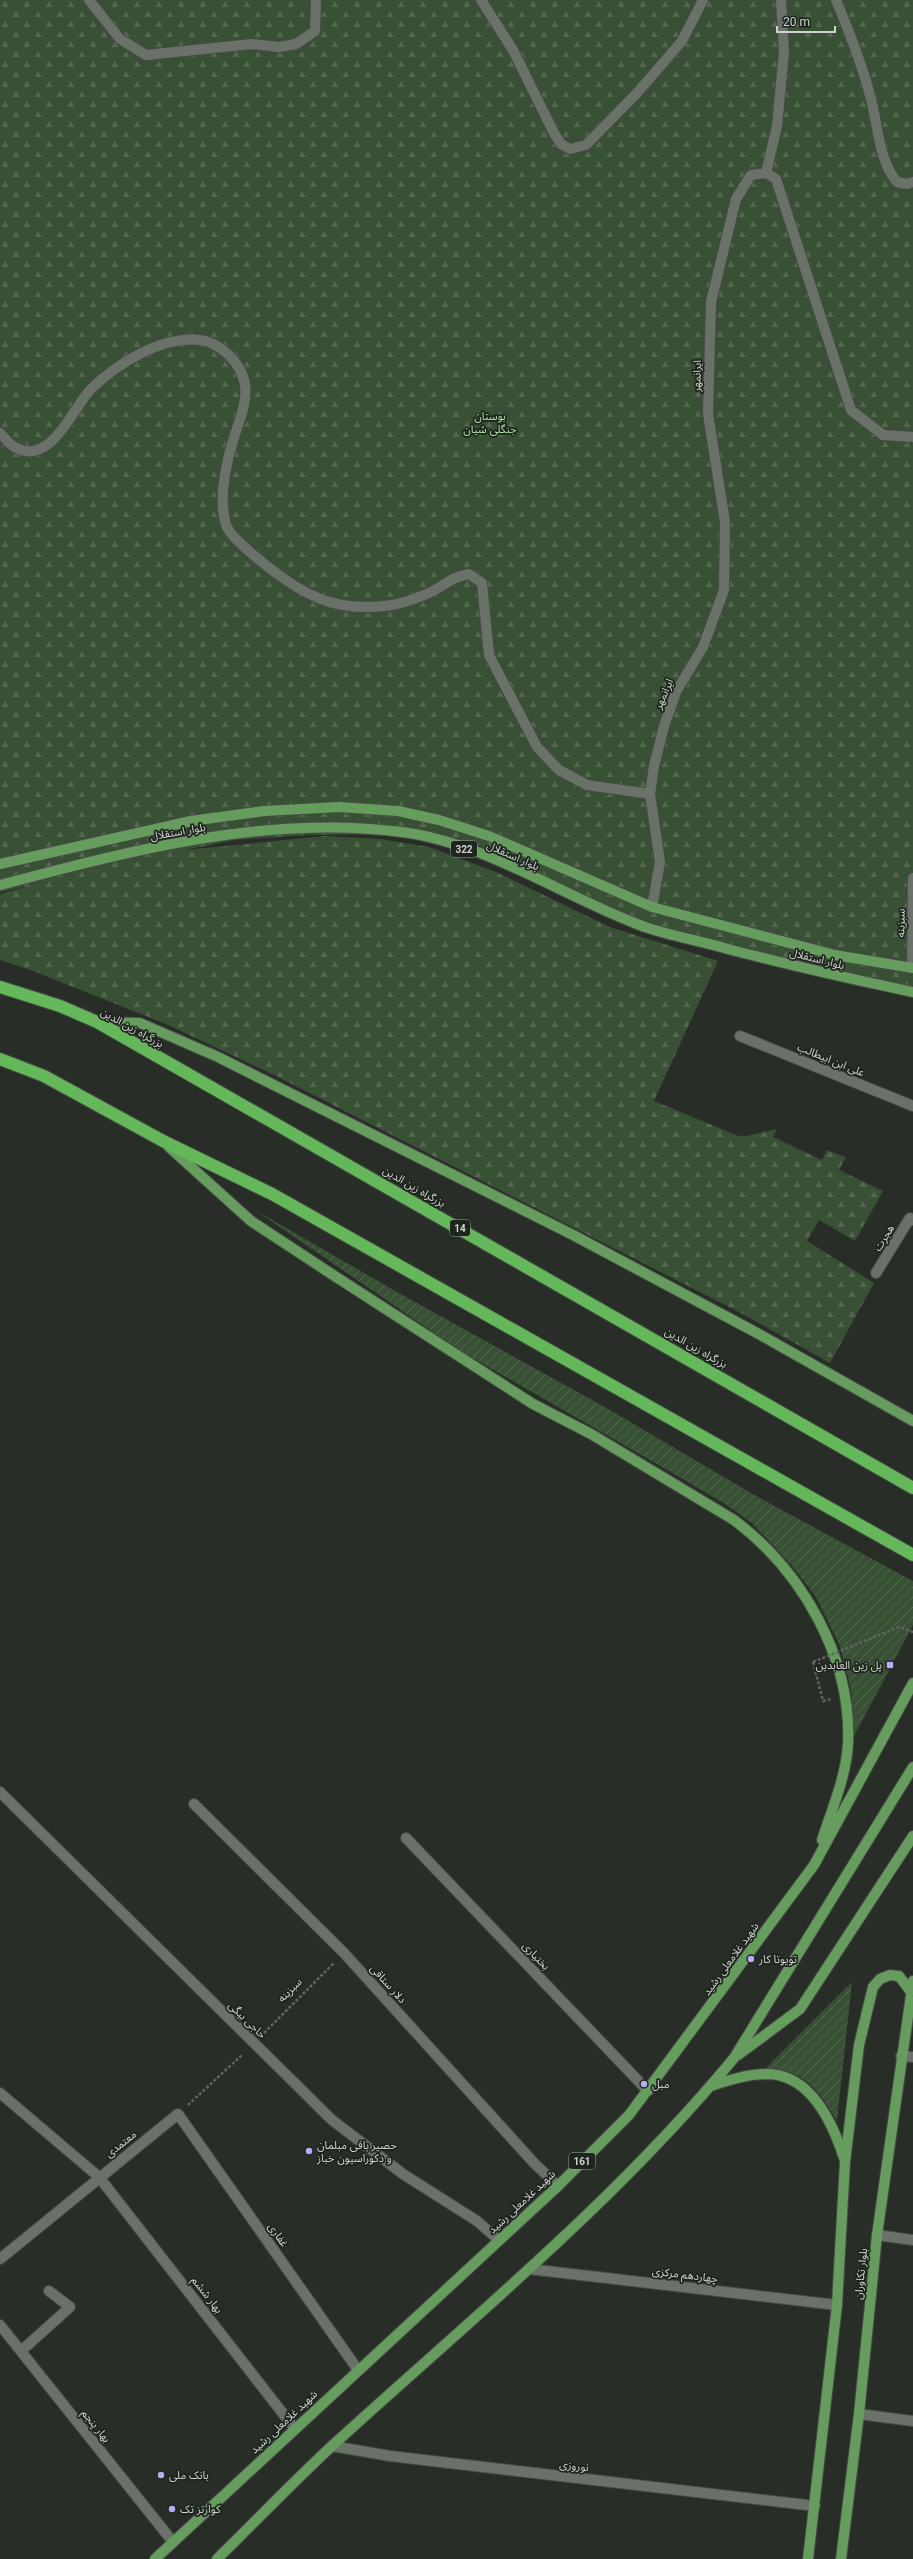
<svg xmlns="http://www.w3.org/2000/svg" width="913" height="2559" font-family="Roboto,'Noto Sans Arabic',sans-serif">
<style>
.forest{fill:url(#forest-firs)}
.garden{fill:url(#garden-furrows)}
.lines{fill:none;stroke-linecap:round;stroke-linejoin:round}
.minor-casing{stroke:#464c45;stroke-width:12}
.major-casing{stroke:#464c45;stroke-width:12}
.highway-casing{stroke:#464c45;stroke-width:14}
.path{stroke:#60665f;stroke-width:2.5;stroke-dasharray:3 2;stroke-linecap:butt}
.minor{stroke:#697168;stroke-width:10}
.major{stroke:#679c5f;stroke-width:10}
.highway{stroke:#65b859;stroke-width:12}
.path-bridge{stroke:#60665f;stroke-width:2.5;stroke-dasharray:3 2;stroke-linecap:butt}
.poi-dot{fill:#b8abf7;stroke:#1e251e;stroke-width:1.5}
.labels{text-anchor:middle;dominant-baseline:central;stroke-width:3.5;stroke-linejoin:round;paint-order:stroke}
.shield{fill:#1e251e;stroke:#9a9f99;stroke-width:1}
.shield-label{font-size:10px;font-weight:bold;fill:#cfd3ce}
.street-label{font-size:11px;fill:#cfd3ce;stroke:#1e251e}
.park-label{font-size:11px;fill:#aee0a6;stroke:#1e251e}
.poi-label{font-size:11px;fill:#cfd3ce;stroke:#1e251e;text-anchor:start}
</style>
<defs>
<pattern id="forest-firs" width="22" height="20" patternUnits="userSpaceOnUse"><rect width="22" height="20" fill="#385034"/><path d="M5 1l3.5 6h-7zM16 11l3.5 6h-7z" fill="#546850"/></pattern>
<pattern id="garden-furrows" width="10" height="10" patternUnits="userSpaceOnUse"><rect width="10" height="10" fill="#385034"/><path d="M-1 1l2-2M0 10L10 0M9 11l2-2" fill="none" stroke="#546850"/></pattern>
</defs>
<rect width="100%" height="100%" fill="#282e27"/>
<path class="forest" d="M0,0h913v992l-143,-28 -144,-48 -143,-65 -52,-10 -60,-7 -66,1 -70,5 -51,10 142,-14 54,3 49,8 67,25 114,55 108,34 -64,140 87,36 36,-8 -4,8 49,23 5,-10 19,7 -7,13 44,21 -28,50 -36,-21 -12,21 67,42 -44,80 -91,-51 -465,-237 -108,-51 -138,-55 -28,-9v-66l32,-9 -32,7z"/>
<path class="garden" d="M255,1210l142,82 206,114 155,91 155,84v44l-59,111 -3,-46 -11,-44 -24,-49 -23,-30 -41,-44 -27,-19 -49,-29 -217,-125z
M852,1982l-15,139c-19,-31 -32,-52 -72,-52z"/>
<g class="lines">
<defs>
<path id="minor" d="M89,0l31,39 26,16 106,-11 27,3 17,-3 19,-13 1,-31
M481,0l32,50 41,83 7,11 9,5 16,-4 51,-52 45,-52 21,-41
M836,0c13,31 25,62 34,95 8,27 8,65 27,87l10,2 6,-2
M766,173l11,-47 7,-74 -3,-52
M0,433c4,4 8,10 13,13 37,24 60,-39 78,-57 27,-26 70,-53 109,-49 11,1 21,8 29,15 29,30 13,55 3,89 -7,24 -13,57 -6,81 5,14 44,44 57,53 32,23 60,32 100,28 17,-1 35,-8 50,-15 15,-8 19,-14 36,-17l13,9 7,72 48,92 22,23 28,15 63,9
M652,907l8,-45 -10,-68 4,-28 10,-40 12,-34 27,-45 21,-57 1,-68 -17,-108 3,-112 25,-103 15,-24 15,-2 10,6 75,231 32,25 30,2
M912,968l1,-90
M740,1036l173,70
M876,1273l34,-55 3,2
M0,1792l332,328 71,54 74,47 22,19
M194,1804l150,149 190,210 24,23
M406,1838l242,253
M901,2056l12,1
M0,2093l99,84 196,252
M877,2235l36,5
M0,2259l178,-145 180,256
M529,2269l308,36
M0,2325l173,217
M21,2351l49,-44 -21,-16
M859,2414l54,7
M332,2446l58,10 425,50"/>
<path id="major" d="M0,864l191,-43 73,-10 75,-4 59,4 41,9 50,16 163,71 183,48 78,13
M0,885c129,-34 268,-71 402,-53 85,11 164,66 243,95 27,9 56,14 83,22 61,16 123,30 185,43
M98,1022l42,1 78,34 355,178 184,98 156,88
M169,1147l82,74 79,52 203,131 58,30 143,86c68,51 118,138 114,224 -2,33 -16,65 -26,96
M738,2055l62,-46 113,-173
M711,2086c18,-6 37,-12 57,-12 43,1 65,50 76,84
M155,2559l403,-373 71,-71 185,-250 99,-182
M217,2559c39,-38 76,-77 116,-114 137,-125 282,-243 401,-387l179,-291
M808,2559l29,-254 8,-143 14,-117 14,-58 7,-8 10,-4 9,1 12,16
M841,2559l18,-145 18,-179 36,-254"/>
<path id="highway" d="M0,987l60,19 37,16 816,466
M0,1059l44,17 119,65 109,53 641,361"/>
</defs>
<use href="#minor" class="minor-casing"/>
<use href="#major" class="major-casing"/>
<use href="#highway" class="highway-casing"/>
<path class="path" d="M813,1662l10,39 8,-2
M264,2033l70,-70
M188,2105l55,-51"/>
<use href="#minor" class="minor"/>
<use href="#major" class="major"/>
<use href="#highway" class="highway"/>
<path class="path-bridge" d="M813,1662l86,-35 14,5"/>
</g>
<g class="poi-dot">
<rect x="886" y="1661" width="8" height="8" rx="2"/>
<circle cx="751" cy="1959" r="4"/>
<circle cx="644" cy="2084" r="4"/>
<circle cx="309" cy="2151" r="4"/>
<circle cx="161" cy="2475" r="4"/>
<circle cx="172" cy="2509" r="4"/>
</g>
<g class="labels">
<g class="shield">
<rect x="451" y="841" width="26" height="16" rx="3"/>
<rect x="450" y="1220" width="20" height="16" rx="3"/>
<rect x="569" y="2153" width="26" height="16" rx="3"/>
</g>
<g class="shield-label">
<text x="464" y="849">322</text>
<text x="460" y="1228">14</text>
<text x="582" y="2161">161</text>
</g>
<g class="street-label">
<text transform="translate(697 376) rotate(-89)">ایرانمهر</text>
<text transform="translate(664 694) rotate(-66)">ایرانمهر</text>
<text transform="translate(178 832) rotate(-10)">بلوار استقلال</text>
<text transform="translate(513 856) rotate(24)">بلوار استقلال</text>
<text transform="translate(901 923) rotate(-89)">سبزینه</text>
<text transform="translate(817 959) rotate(14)">بلوار استقلال</text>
<text transform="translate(132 1028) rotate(29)">بزرگراه زین الدین</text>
<text transform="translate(831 1060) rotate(22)">علی ابن ابیطالب</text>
<text transform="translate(414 1187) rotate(30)">بزرگراه زین الدین</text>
<text transform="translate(884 1238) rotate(-58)">هجرت</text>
<text transform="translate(696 1348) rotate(30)">بزرگراه زین الدین</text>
<text transform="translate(536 1956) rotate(46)">بختیاری</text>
<text transform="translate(731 1959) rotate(-54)">شهید غلامعلی رشید</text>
<text transform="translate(388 1984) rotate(48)">دلار ستاقی</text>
<text transform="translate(290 1990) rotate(-45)">سبزینه</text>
<text transform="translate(247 2020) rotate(44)">حاجی بیگی</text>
<text transform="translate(121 2144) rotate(-38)">معتمدی</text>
<text transform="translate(522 2202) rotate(-43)">شهید غلامعلی رشید</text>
<text transform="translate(278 2235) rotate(55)">غفاری</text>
<text transform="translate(861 2274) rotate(-84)">بلوار تکاوران</text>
<text transform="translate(685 2275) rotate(7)">چهاردهم مرکزی</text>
<text transform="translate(207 2295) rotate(52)">بهار ششم</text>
<text transform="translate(284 2422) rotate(-43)">شهید غلامعلی رشید</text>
<text transform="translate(96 2426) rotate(51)">بهار پنجم</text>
<text transform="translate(574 2466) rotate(7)">نوروزی</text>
</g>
<g class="park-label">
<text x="490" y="416">بوستان<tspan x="490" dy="13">جنگلی شیان</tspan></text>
</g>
<g class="poi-label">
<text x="882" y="1665" text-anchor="end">پل زین العابدین</text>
<text x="759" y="1959">تویوتا کار</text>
<text x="652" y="2084">مبل</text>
<text x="317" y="2145">حصیر بافی مبلمان<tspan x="317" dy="13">و دکوراسیون خباز</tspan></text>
<text x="169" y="2475">بانک ملی</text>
<text x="180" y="2509">کوارتز تک</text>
</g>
</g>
<path d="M777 26v6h58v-6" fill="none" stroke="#cfd3ce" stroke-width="2"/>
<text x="783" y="26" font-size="12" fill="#cfd3ce" stroke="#1e251e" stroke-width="3" paint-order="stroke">20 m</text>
</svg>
